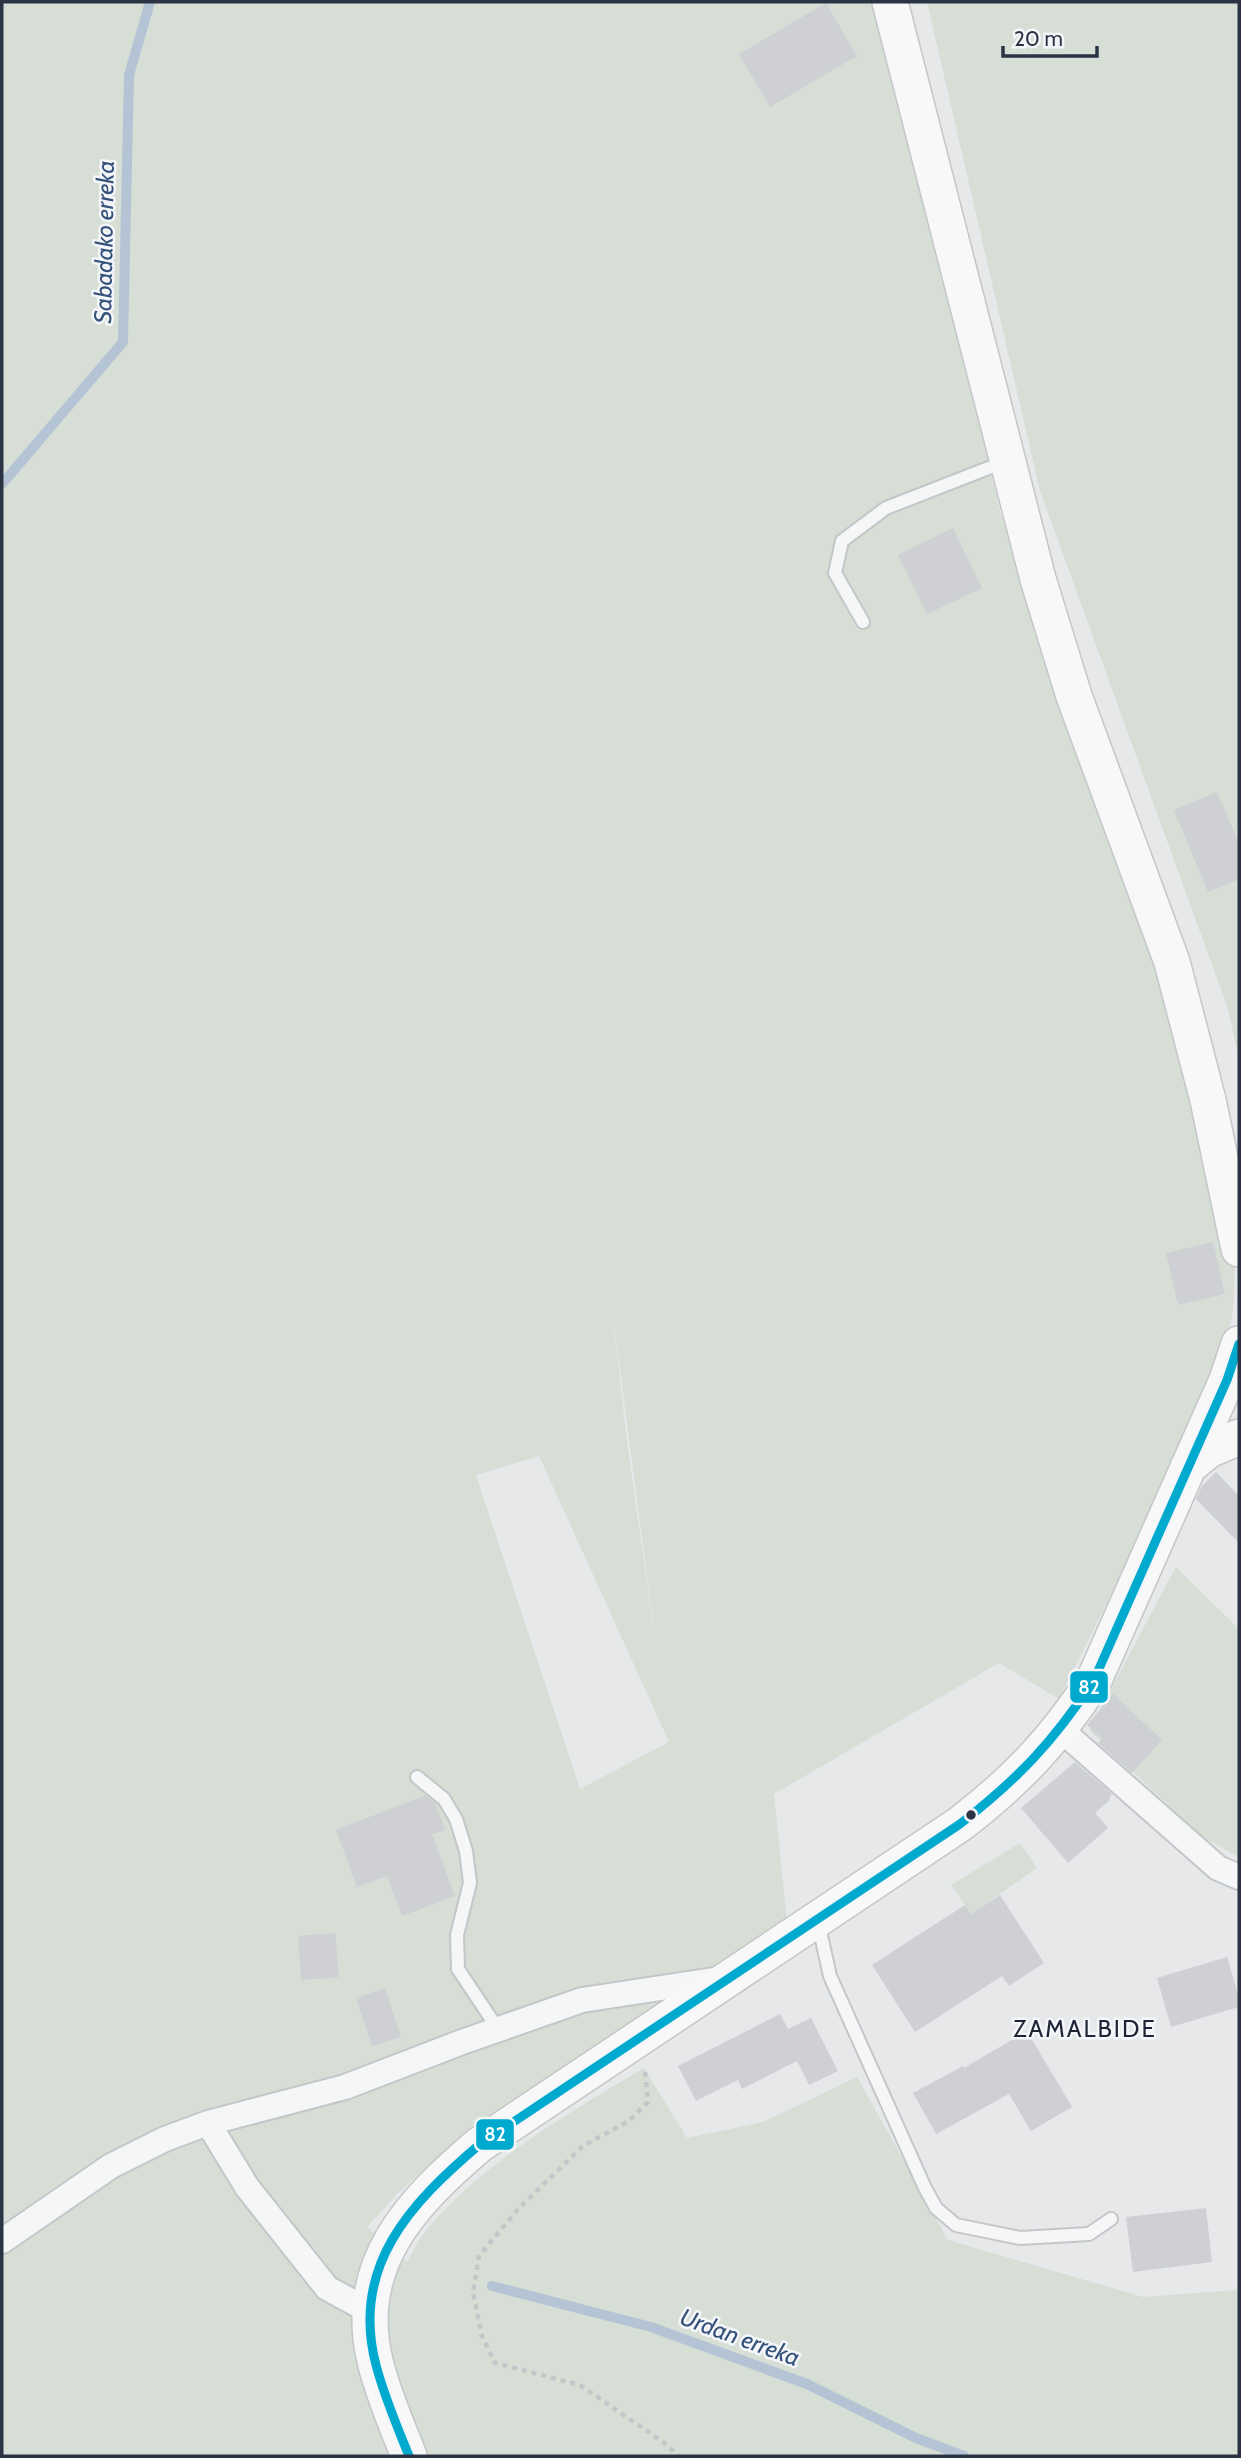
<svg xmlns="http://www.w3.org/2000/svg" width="1241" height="2458" font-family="Cabin,sans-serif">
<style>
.green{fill:#d6ded6;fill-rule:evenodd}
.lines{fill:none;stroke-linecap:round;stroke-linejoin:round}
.stream{stroke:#b4c4d5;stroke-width:10}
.building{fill:#ced0d3}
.lane-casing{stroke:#c4c6c8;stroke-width:16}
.street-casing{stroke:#c4c6c8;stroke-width:28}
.secondary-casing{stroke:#c4c6c8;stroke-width:38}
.path{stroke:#c5c6ca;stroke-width:4.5;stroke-dasharray:5 5;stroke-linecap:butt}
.lane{stroke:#f5f6f7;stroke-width:12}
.street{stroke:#f5f6f7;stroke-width:24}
.secondary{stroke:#f8f8f8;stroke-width:35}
.bus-1-casing{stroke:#f4f6f9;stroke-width:14}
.bus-1{stroke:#00a9ce;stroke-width:9}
.bus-dot{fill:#2b3445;stroke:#f4f6f9;stroke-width:2.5}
.labels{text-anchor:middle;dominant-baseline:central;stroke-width:5;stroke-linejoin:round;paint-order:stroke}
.water-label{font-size:24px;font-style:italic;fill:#34527a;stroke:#f4f6f9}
.neighbourhood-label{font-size:24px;letter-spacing:2px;fill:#1d2536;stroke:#f4f6f9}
.line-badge{stroke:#f4f6f9;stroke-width:2.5}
.badge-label{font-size:19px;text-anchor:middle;font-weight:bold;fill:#fff}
</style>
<rect width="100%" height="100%" fill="#e6e8ea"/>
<path class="green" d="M2,2h878l120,509 65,198 101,260 69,296 -2,46 -9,42 -27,69 -138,277 -60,-36 -225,131 13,128 -165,117 -169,104 -56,51 -30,33 40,35c6,-11 12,-23 20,-33 58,-68 140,-115 217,-161l43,70 76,-16 94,-45 91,163 195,57 93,-7 3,-5v171h-1237zM612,1308l43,330v1l-28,-197zM539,1456l130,286 -89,47 -104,-314z
M927,2h312v1056l-12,-52 -187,-515z
M1176,1567l63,62v228l-37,-20 -113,-107z
M1020,1843l17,25 -66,46 -20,-29z"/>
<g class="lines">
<path class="stream" d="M2,484l121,-142 6,-267 21,-73
M492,2286l159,41 156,57 109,54 48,18"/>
</g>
<path class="building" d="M826,3l31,53 -87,51 -31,-53z
M953,528l29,60 -55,26 -29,-59z
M1217,792l22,52v35l-31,13 -34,-82z
M1213,1242l12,52 -47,11 -12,-52z
M1216,1472l23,24v47l-43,-44 6,-13z
M1113,1694l49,46 -30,33 -34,-30 4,-4 -15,-14z
M1075,1762l37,32 -3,4 1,2 -15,13 13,15 -40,35 -47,-55z
M426,1795l9,8 10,27 -13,4 23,62 -53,20 -15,-40 -30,11 -21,-57z
M1000,1895l44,68 -35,23 -7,-10 -87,56 -43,-67 93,-60 6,9z
M335,1933l4,44 -38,3 -3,-44z
M1227,1957l12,41v9l-68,20 -14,-49z
M385,1988l16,49 -29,9 -16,-48z
M780,2014l8,15 23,-11 27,53 -29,14 -12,-24 -55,28 -4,-9 -42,21 -18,-35z
M1027,2031l45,76 -41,24 -22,-37 -73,40 -23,-41 50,-27 1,2z
M1206,2208l6,54 -79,10 -7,-55z"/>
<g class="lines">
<defs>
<path id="lane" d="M863,622l-28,-49 7,-32 44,-33 118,-46
M417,1777l27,22 12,20 10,32 4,32 -13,52 1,34 40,60
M818,1922l12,54 95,212 11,20 20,17 64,13 69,-4 22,-15"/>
<path id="street" d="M1060,1729l158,139 21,9
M208,2123l39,64 80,101 44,24
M2,2241l109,-75 54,-27 43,-16 137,-36 117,-45 120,-42 138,-21"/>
<path id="secondary" d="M890,2l148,577 36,117 98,266 36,138 31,149
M1188,1467l21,-17 30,-13
M409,2456c-12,-30 -25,-60 -33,-91 -26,-99 35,-162 103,-220l481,-321c58,-45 94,-83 134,-144l133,-300 12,-36"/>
</defs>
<use href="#lane" class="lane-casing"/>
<use href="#street" class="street-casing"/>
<use href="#secondary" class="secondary-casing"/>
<path class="path" d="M645,2072l3,30 -19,19 -46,25 -64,62 -40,48 -6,36 9,44 13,27 85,22 83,57 16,14"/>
<use href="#lane" class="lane"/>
<use href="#street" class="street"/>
<use href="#secondary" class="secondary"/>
<defs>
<path id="bus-1" d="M409,2456c-12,-30 -25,-60 -33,-91 -26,-99 35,-162 103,-220l481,-321c58,-45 94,-83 134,-144l133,-300 12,-36"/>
</defs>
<use href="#bus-1" class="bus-1-casing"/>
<use href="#bus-1" class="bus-1"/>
</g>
<circle class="bus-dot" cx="971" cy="1815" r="6"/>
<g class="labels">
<g class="water-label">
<text transform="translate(104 242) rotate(-89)">Sabadako erreka</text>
<text transform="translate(740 2337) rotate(20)">Urdan erreka</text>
</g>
<g class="neighbourhood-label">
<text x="1085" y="2028">ZAMALBIDE</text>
</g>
</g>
<g class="line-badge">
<rect x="1069" y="1670" width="40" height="34" rx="7" fill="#00a9ce"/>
<rect x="475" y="2118" width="40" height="33" rx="7" fill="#00a9ce"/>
</g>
<g class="badge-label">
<text x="1089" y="1694">82</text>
<text x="495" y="2141">82</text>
</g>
<rect width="1241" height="2458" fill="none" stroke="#2b3445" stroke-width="7"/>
<path d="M1003 46v10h94v-10" fill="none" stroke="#2b3445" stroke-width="3.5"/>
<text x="1014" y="46" font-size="21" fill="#2b3445" stroke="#f4f6f9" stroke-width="5" paint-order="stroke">20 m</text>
</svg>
